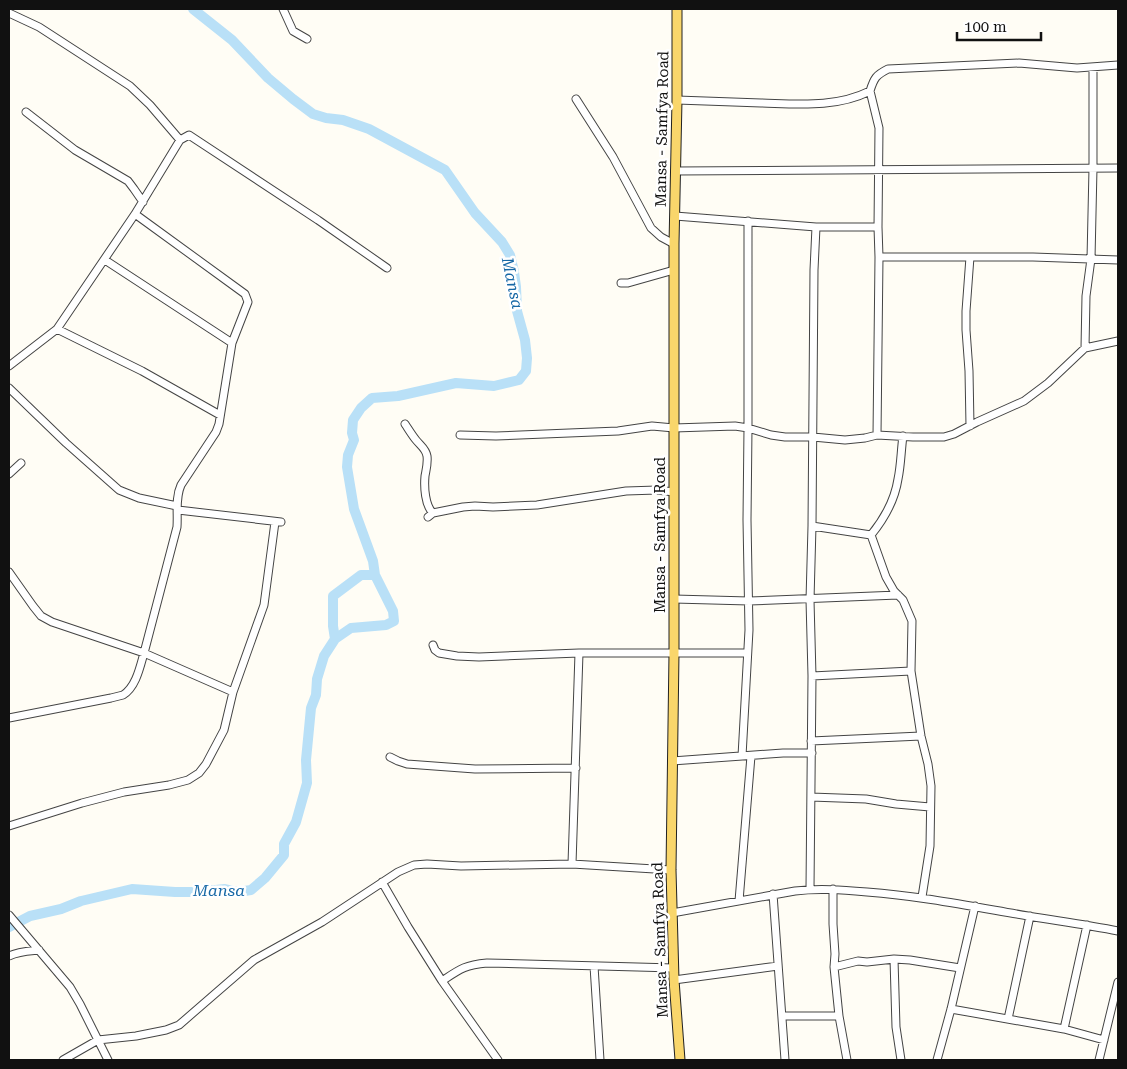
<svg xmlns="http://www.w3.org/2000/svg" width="1127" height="1069" viewBox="0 0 1127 1069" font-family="'Roboto Serif',serif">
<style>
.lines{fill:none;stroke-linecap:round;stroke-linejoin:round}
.river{stroke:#b9e0f7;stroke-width:10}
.minor-casing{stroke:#444;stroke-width:9}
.major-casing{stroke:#222;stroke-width:11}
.minor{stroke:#fff;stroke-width:7}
.major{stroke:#f9d66b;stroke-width:9}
.labels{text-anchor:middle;stroke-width:5;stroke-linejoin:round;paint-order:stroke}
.street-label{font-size:15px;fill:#111;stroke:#fff}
.water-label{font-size:16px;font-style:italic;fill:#1768a6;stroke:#fff}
</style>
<rect width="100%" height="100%" fill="#fffdf5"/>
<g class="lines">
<path class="river" d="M335,639l-2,-13v-30l28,-21h14
M9,927l21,-11 31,-7 20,-8 51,-12 43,3h22l28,-3 13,3 13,-2 14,-12 19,-23v-11l12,-22 11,-39 -1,-23 5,-52 5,-13 1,-16 7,-23 11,-17 16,-11 35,-3 8,-4 -1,-10 -18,-36 -2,-14 -19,-52 -7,-42 1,-12 6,-15 -2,-7 1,-13 8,-12 11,-10 26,-2 58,-13 38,3 25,-6 7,-9 1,-13 -2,-18 -8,-29 -1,-24 -2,-15 -4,-17 -8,-13 -27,-29 -30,-43 -76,-41 -26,-9 -17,-2 -13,-4 -20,-15 -25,-21 -36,-38 -39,-31"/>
<g class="minor-casing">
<path id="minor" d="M283,9l10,22 14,8
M9,13l30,14 91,59 20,19 30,35
M870,91c4,-13 6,-16 18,-22l131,-6 58,5 41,-3
M576,99l37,58 38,71 10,9 13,7
M677,100c28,1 56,2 84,3 37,1 75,5 109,-12l9,37 -1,99 1,30h154l85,3
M26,112l49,38 53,31 6,8 9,13
M675,171l443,-3
M675,216l141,11h62
M970,257l-4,54v19l3,41 1,55
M105,260l127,83
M621,283h7l46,-13
M57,329l85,42 78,44
M1085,348l1,-52 5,-37 2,-91v-101
M9,366l48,-37 78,-115 45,-74 9,-5 129,85 69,48
M9,388l57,55 53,47 20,8 38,8
M405,424c4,6 7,11 11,16 5,6 10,9 11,16 1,7 -1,14 -2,20 -1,11 0,30 8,37
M460,435l36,1 122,-5 34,-5 22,2 61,-2 13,2 23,7 14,2h28l32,3 20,-2 12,-3 36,2h31l10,-3 23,-12 47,-21 24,-18 37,-35 33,-7
M877,435l2,-178
M9,474l12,-11
M178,510l103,12
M428,517l5,-4 30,-6 12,-1 18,1 44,-2 89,-14 31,-1 17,2
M812,526l59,9
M871,535l15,42 8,14 9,9 9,21 -1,50 10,65 7,28 3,22 -1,60 -8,51
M871,535c13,-16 24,-36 27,-56 3,-14 3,-29 5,-43
M9,572l24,34 8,10 11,6 92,31 89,39
M674,599l75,2 149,-6
M433,645l2,5 4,3 18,3 22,1 100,-4h168
M812,676l99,-5
M9,718l102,-20c4,-1 8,-2 12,-3 13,-8 17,-28 21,-42l33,-126c1,-14 -2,-29 4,-42l35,-53 3,-8 13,-81 16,-41 -3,-8 -110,-80
M811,741l110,-5
M742,756l7,-126 -2,-110 1,-92v-207
M390,757l8,4 9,3 68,5 101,-1
M672,761l111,-8h29
M811,797l55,2 30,5 34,3
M9,826l73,-23 42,-11 45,-7 19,-5 11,-7 7,-9 18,-34 9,-38 31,-87 11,-83
M572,864l7,-211
M382,882l26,45 34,54 56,79
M810,889l2,-213 -2,-76 2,-74 2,-256 2,-43
M833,889v35l2,30 -1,13 5,49
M773,894l12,166
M739,901l12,-145
M672,913l123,-22c24,-3 48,-1 72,1 54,4 108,15 161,24 30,5 60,9 90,15
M9,915l61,72 10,17 28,56
M9,956c10,-5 19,-5 30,-6
M894,959l2,68 5,33
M594,966l6,94
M834,967l24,-6 9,1 27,-3 16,1 50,8
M674,980l104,-14
M442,981c18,-12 23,-16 45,-18l187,5
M951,1009l113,20 40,11
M782,1016h57l8,44
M1008,1019l22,-103
M1064,1029l23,-104
M63,1060l35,-20 38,-4 30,-6 13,-5 75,-65 68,-38 76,-50 16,-7 13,-1 34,2 111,-2 99,6
M937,1060l14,-51 24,-103
M1099,1060l19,-78"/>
</g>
<g class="major-casing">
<path id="major" d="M677,9v91l-3,144v409l-3,217 3,110 6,80"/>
</g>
<use href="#minor" class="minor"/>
<use href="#major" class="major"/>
</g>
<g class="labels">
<g class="street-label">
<text transform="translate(662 129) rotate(-89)" y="5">Mansa - Samfya Road</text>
<text transform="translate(660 535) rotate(-90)" y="5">Mansa - Samfya Road</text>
<text transform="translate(660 940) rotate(-92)" y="5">Mansa - Samfya Road</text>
</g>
<g class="water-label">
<text transform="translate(513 283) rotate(78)" y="6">Mansa</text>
<text x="219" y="896">Mansa</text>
</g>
</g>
<rect width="1127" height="1069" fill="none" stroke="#111111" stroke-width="20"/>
<path d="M957 32v8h84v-8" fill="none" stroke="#111111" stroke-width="2.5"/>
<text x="964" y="32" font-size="15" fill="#111111" stroke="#ffffff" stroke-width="4" paint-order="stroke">100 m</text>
</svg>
